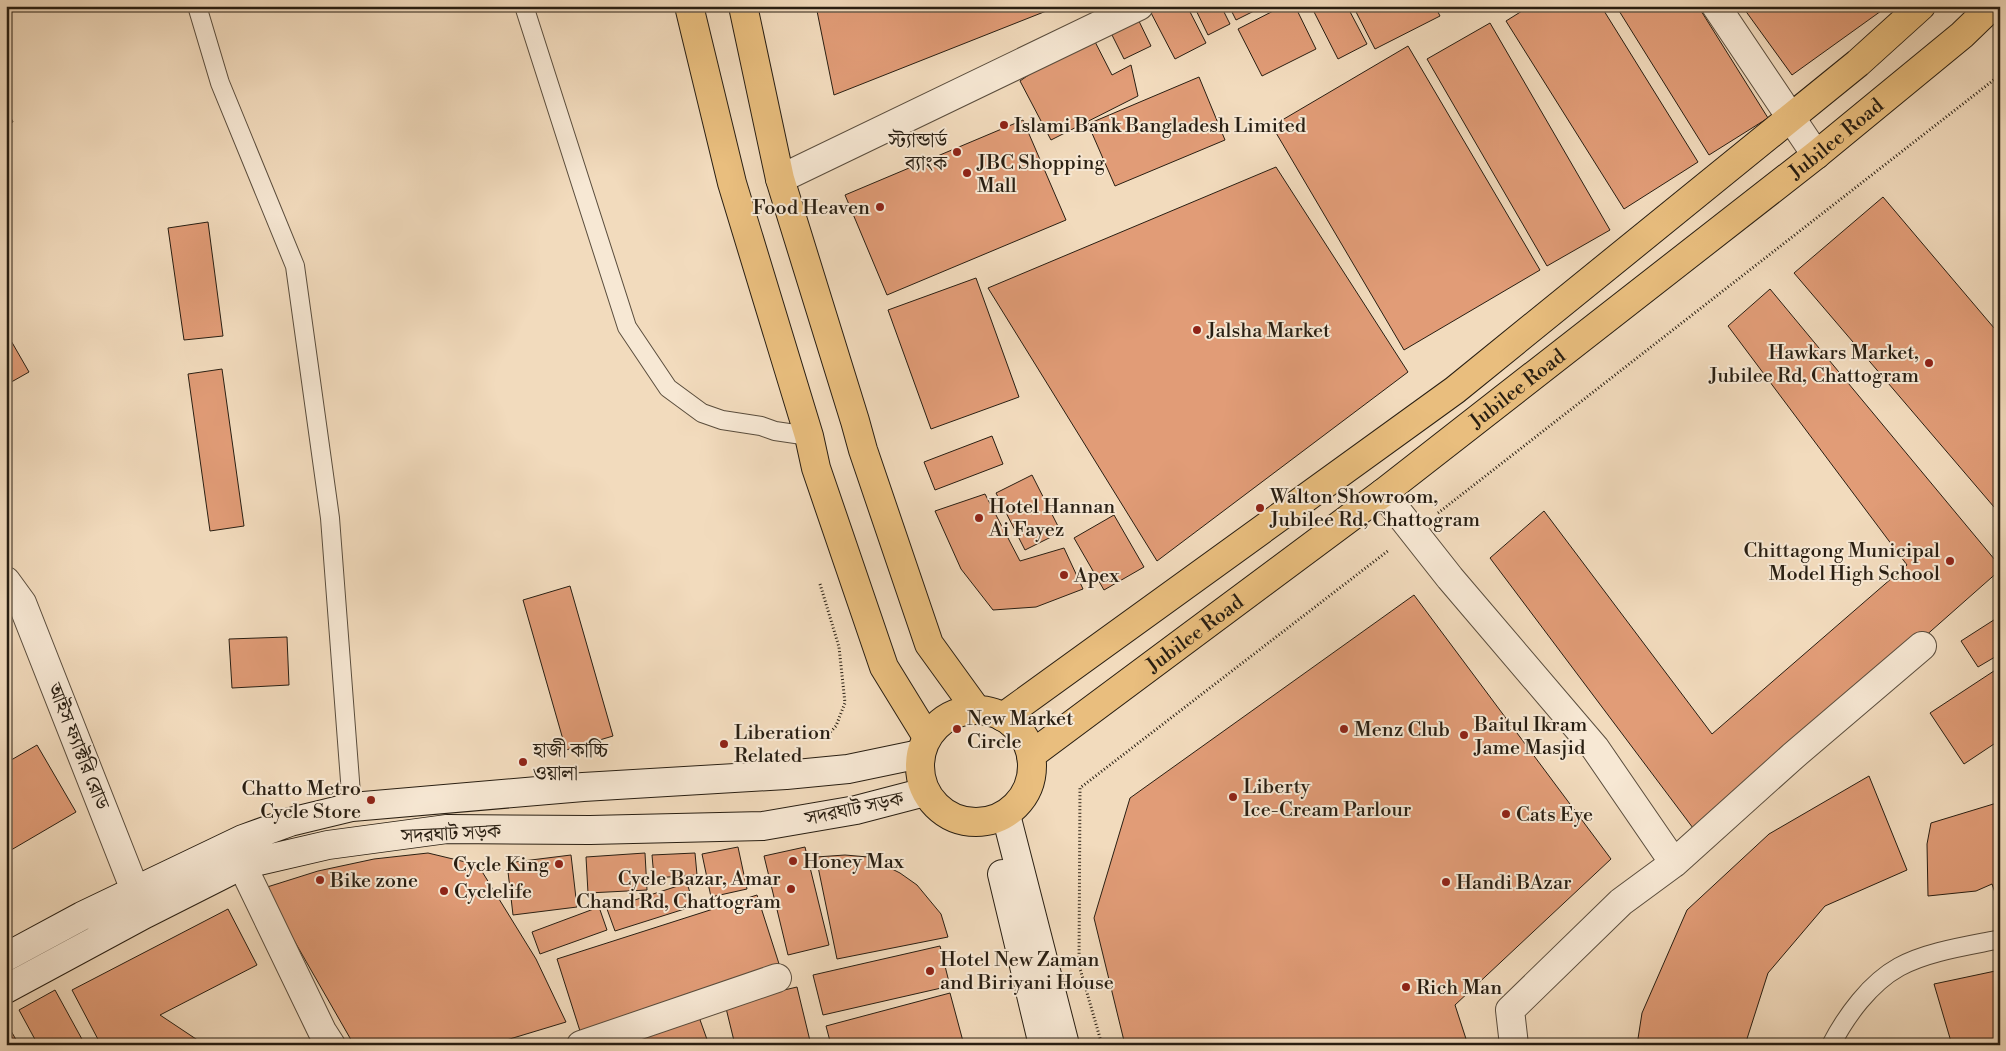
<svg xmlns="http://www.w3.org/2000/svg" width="2006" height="1051" viewBox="0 0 2006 1051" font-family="'Libre Bodoni','Noto Serif Bengali',serif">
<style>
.building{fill:#e19c77;stroke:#281e12}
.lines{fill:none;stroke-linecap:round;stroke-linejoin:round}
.service-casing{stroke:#5a4d3d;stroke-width:20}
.minor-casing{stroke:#5a4d3d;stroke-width:30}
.tertiary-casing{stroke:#5a4d3d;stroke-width:30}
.secondary-casing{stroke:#281e12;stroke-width:30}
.primary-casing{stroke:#281e12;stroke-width:30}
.path{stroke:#281e12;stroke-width:3;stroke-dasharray:1 2.5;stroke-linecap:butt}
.service{stroke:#f7e8d4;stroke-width:18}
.minor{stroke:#f7e8d4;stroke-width:28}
.tertiary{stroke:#f7e8d4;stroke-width:28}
.secondary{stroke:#f7e8d4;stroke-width:28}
.primary{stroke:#e9be7e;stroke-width:28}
.poi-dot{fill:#8f2418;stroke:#f7e8d4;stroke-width:2}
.labels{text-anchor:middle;stroke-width:4;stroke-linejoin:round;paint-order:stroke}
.poi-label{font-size:20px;fill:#281e12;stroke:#f7e8d4;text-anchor:start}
.street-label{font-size:20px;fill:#281e12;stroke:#f7e8d4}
</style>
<rect width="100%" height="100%" fill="#f2dbbd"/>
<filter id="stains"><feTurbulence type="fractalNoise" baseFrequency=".004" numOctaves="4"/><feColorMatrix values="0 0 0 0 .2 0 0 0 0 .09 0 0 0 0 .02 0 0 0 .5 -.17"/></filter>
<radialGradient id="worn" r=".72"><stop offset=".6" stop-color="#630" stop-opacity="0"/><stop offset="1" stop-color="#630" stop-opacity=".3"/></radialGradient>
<path class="building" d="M816,6h243l-225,89z
M1155,6h32l19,37 -31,16 -26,-50z
M1194,6h27l9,18 -22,11z
M1229,6h28l1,3 -22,11z
M1283,6h12l21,43 -54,27 -24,-47z
M1311,6h36l20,38 -29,15z
M1353,6h82l5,10 -65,33z
M1530,6h71l97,156 -74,47 -118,-188z
M1616,6h82l70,112 -59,37z
M1742,6h146l-96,69z
M1136,15l15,31 -27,13 -15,-30z
M1490,23l120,207 -63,36 -120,-207z
M1090,32l22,43 19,-10 7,31 -87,44 -31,-59z
M1408,46l132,224 -136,80 -132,-224z
M1199,77l26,63 -110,46 -27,-62z
M6,108l7,14 -7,3z
M1023,120l43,100 -179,75 -42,-100z
M1276,167l132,205 -251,189 -169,-273z
M1883,197l117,138v179l-206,-241z
M208,222l15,114 -39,4 -16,-112z
M976,278l43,119 -88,32 -43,-119z
M1770,289l230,277v4l-301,266 -209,-278 54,-47 168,223 195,-169 -179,-239z
M6,332l23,40 -23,13z
M222,369l22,157 -34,5 -22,-157z
M992,436l11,28 -68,26 -11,-28z
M1032,475l29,57 -36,18 -29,-57z
M985,494l35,67 44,-13 19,41 -47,18 -43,3 -32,-41 -26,-58z
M1114,515l30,52 -40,23 -30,-52z
M570,586l43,150 -47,14 -43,-150z
M1414,595l197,264 -156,146 13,40h-343l-31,-127 36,-120z
M2000,616v38l-22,13 -17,-26z
M287,637l2,48 -57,3 -3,-49z
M2000,667v73l-36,24 -34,-51z
M37,745l39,67 -70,41v-90z
M1869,776l38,94 -82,36 -57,67 -23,72h-108l5,-32 45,-103 82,-76z
M2000,802v105l-8,-23 -16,7 -48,5 -1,-52 4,-21z
M738,847l9,42 -36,8 -9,-43z
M805,847l24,98 -41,10 -24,-99z
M428,853l50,12 58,94 30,63 -76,23h-136l-90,-157 54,-17 56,-12z
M645,853l2,37 -59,3 -2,-36z
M695,853l2,22 -43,3 -2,-23z
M571,855l6,52 -64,8 -6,-52z
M845,855l23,2 32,16 17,12 24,29 7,23 -111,22 -21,-102z
M687,883l7,23 -79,25 -8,-22z
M757,895l23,72 -200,64 -23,-72z
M599,907l8,23 -67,24 -8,-22z
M228,909l29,56 -97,50 45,30h-104l-29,-55z
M940,946l10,40 -127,29 -10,-40z
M2000,970v75h-48l-18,-61z
M797,987l14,58h-76l-10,-41z
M55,990l28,51 -8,4h-37l-19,-35z
M950,993l14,52h-133l-5,-19z
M699,1017l10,28h-90z
M6,1022l13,23h-13z"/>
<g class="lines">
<g class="service-casing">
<path id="service" d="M197,6l23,77 75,183 35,252 22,289
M524,6l103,321 41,61 34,25 20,7 39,6 14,5 34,5
M1831,1045c15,-29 39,-62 68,-78 27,-15 67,-21 97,-27"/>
</g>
<g class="minor-casing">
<path id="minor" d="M1716,6l100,149
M780,179l359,-173
M1383,493l67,85 145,170 79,115 -53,39 -111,108 4,35
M1674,863l119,-107 129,-110
M242,865l80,166 9,14
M581,1045l196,-67"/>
</g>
<g class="tertiary-casing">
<path id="tertiary" d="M6,581l16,22 122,310"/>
</g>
<g class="secondary-casing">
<path id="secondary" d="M1006,815l59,230
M1002,874l41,171
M6,957l76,-41 161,-77 47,-17 62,-15 231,-20 203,-12 62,-6 72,-15
M6,989l139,-75 97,-49 86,-20 119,-16 143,1 173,-4 93,-16 69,-18"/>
</g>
<g class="primary-casing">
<g id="primary">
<path d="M689,6l43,177 77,253 7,32 68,199 43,70"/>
<path d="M743,6l37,173 75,242 8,29 66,194 47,65"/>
<circle cx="976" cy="766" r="56"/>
<path d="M1003,717l452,-327 403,-327 63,-57"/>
<path id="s1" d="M1031,755l352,-262 433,-338 146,-120 30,-29"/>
</g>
</g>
<path class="path" d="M1438,513l562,-438
M820,584l19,63 6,56 -9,23 -12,13
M1102,1045l-23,-80 1,-177 309,-238"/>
<use href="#service" class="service"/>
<use href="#minor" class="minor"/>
<use href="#tertiary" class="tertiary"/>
<use href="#secondary" class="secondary"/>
<use href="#primary" class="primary"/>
</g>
<g class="poi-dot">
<circle cx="1004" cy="125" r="5"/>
<circle cx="957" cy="152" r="5"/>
<circle cx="967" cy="173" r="5"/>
<circle cx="880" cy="207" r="5"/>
<circle cx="1197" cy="330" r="5"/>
<circle cx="1929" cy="363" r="5"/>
<circle cx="1260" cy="508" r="5"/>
<circle cx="979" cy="518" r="5"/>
<circle cx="1950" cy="561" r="5"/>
<circle cx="1064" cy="575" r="5"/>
<circle cx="957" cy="729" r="5"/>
<circle cx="1344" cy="729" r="5"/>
<circle cx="1464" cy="735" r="5"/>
<circle cx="724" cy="744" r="5"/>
<circle cx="523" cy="762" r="5"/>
<circle cx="1233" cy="797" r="5"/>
<circle cx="371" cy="800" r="5"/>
<circle cx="1506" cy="814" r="5"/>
<circle cx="793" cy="861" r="5"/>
<circle cx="559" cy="864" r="5"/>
<circle cx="320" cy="880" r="5"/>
<circle cx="1446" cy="882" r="5"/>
<circle cx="791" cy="889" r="5"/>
<circle cx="444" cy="891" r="5"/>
<circle cx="930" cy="971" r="5"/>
<circle cx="1406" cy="987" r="5"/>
</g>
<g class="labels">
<g class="poi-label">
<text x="1014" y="132">Islami Bank Bangladesh Limited</text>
<text x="947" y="147" text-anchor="end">স্ট্যান্ডার্ড<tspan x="947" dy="23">ব্যাংক</tspan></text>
<text x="977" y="169">JBC Shopping<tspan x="977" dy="23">Mall</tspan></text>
<text x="870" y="214" text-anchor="end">Food Heaven</text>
<text x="1207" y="337">Jalsha Market</text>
<text x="1919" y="359" text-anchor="end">Hawkars Market,<tspan x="1919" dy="23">Jubilee Rd, Chattogram</tspan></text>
<text x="1270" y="503">Walton Showroom,<tspan x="1270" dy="23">Jubilee Rd, Chattogram</tspan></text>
<text x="989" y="513">Hotel Hannan<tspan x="989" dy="23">Ai Fayez</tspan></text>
<text x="1940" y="557" text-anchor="end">Chittagong Municipal<tspan x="1940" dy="23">Model High School</tspan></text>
<text x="1074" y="582">Apex</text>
<text x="967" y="725">New Market<tspan x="967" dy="23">Circle</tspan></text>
<text x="1474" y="731">Baitul Ikram<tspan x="1474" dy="23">Jame Masjid</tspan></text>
<text x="1354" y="736">Menz Club</text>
<text x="734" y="739">Liberation<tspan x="734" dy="23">Related</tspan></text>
<text x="533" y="757">হাজী কাচ্চি<tspan x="533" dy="23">ওয়ালা</tspan></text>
<text x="1243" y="793">Liberty<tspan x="1243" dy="23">Ice-Cream Parlour</tspan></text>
<text x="361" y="795" text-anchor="end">Chatto Metro<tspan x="361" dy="23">Cycle Store</tspan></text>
<text x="1516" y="821">Cats Eye</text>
<text x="803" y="868">Honey Max</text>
<text x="549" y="871" text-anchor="end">Cycle King</text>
<text x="781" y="885" text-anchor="end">Cycle Bazar, Amar<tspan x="781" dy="23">Chand Rd, Chattogram</tspan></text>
<text x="330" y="887">Bike zone</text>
<text x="1456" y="889">Handi BAzar</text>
<text x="454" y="898">Cyclelife</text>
<text x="940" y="966">Hotel New Zaman<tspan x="940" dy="23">and Biriyani House</tspan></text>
<text x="1416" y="994">Rich Man</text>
</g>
<g class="street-label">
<text dy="7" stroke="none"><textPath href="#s1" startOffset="1014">Jubilee Road</textPath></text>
<text dy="7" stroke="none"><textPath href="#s1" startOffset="609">Jubilee Road</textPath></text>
<text dy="7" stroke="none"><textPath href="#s1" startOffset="204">Jubilee Road</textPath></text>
<text transform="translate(79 746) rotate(68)" y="7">আইস ফ্যাক্টরি রোড</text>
<text transform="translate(854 808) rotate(-12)" y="7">সদরঘাট সড়ক</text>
<text transform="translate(451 833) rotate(-3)" y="7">সদরঘাট সড়ক</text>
</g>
</g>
<rect width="2006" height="1051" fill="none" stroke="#f2dbbd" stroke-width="25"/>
<rect x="8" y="8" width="1991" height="1036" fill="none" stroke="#281e12" stroke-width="2.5"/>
<rect x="12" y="12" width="1981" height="1026" fill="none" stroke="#281e12"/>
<rect width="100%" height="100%" filter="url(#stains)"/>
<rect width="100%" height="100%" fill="url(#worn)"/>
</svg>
